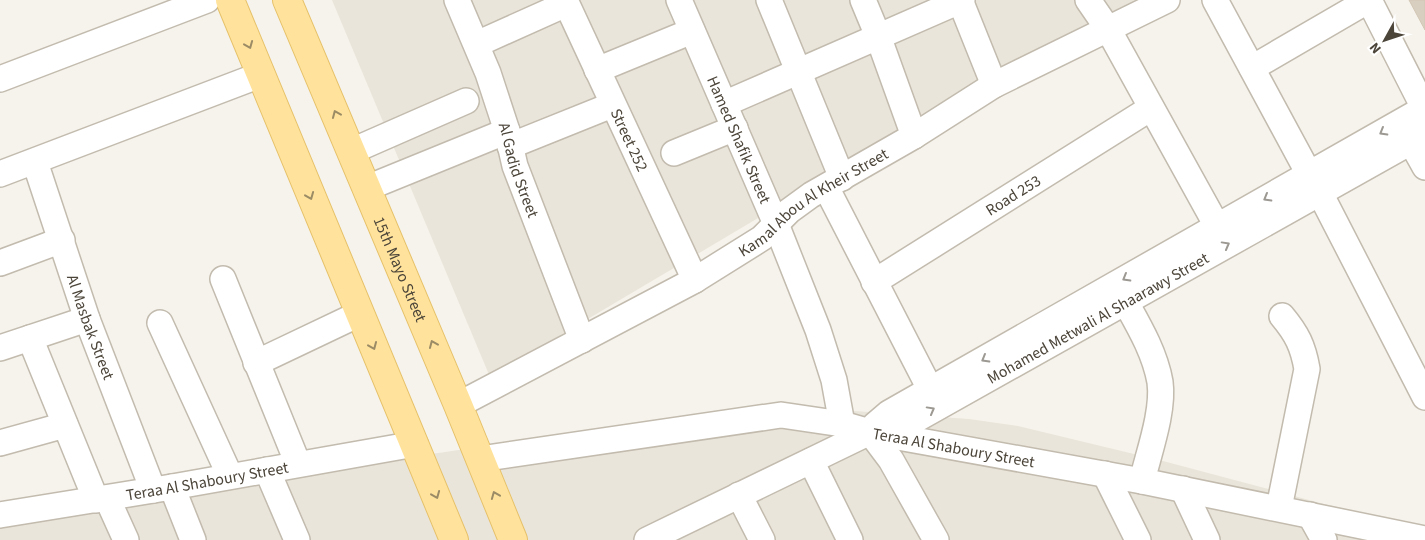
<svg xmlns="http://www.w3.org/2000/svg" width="1425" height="540" viewBox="0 0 1425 540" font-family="'Source Sans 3',sans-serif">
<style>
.residential{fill:#eae5da}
.building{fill:#d8cfc1;stroke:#d3c7b4}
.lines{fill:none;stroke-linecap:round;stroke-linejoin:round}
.minor-casing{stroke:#c2bbae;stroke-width:28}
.major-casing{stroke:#e6c16a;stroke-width:30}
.minor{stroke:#fff;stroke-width:25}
.major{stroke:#ffe39c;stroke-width:28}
.oneway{stroke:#9c8c66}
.oneway2{stroke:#9c9892}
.labels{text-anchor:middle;stroke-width:4;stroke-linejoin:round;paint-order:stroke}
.street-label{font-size:16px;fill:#4b4439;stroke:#fff}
</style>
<rect width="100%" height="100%" fill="#f6f3ec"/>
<path class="residential" d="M332,0h807l-72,35 -577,342z
M812,408l157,11 49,7 145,35 161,43 101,23v13h-1425v-18l254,-42 232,-34z"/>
<path class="building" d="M1409,0h16v30z"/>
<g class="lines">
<g class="minor-casing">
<g id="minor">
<path id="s1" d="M457,0l31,73 19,58 8,35 67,174"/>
<path id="s2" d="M565,0l130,280"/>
<path id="s3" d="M679,0l97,224 42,106 16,50 8,44"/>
<path d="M769,0l73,178"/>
<path d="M863,0l15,36 36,100"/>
<path d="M960,0l34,85"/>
<path d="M1088,0l20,29 109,197"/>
<path d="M1215,0l94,174"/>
<path d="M477,44l89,-40"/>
<path d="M1252,68l117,-68 55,108"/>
<path d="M597,70l95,-39"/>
<path d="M0,79l207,-79"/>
<path d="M724,104l238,-104"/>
<path d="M1411,142l14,25"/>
<path d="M510,146l102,-41"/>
<path d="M352,151l114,-50"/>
<path d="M674,153l61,-25"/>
<path id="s4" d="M35,162l52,157 66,171"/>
<path d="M0,174l260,-99"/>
<path d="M826,187l104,202"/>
<path d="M367,188l140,-57"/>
<path d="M1320,193l105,204"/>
<path d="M0,263l62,-23"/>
<path d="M223,279l75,185"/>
<path id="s5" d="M874,282l277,-174"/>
<path d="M1125,301c14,25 30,52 35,81 4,29 -11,70 -18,99"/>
<path d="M160,323l70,153"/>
<path d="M30,338l66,162"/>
<path d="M0,348l87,-29"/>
<path d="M256,363l103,-49"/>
<path id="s6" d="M458,405l237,-125 67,-42 27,-27 22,-16 103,-59 80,-51 173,-85"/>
<path d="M870,432l5,-7 14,-12 536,-305"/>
<path d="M870,432l21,28 45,80"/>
<path d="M0,443l65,-18"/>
<path id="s7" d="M480,459l301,-44 61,9 28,8 272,49 283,58"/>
<path d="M811,461l39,79"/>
<path d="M267,470l30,70"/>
<path d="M1105,474l33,66"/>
<path d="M172,487l21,53"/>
<path d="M1183,489l24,51"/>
<path d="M739,495l23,45"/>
<path d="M107,498l19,42"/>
<path d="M1279,508l28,-139c-4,-23 -10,-35 -25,-53"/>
<path id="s8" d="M0,515l172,-28 243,-43"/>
<path d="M1310,515l14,25"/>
<path id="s9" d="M647,540l223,-108c16,-1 30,-5 45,-12l510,-286"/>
</g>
</g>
<g class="major-casing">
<g id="major">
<path d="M230,0l224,540"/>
<path id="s10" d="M287,0l171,405 55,135"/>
</g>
</g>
<use href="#minor" class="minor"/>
<use href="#major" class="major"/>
</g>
<defs><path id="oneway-chevron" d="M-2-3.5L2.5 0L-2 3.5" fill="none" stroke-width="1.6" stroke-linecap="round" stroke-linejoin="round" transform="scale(1.25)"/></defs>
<g class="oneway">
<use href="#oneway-chevron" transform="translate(249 45) rotate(68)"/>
<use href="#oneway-chevron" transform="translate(336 114) rotate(-113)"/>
<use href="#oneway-chevron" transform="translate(310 196) rotate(68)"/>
<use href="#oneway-chevron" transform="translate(433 344) rotate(-113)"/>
<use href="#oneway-chevron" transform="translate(373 346) rotate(67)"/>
<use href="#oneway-chevron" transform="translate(436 495) rotate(68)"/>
<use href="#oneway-chevron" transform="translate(495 495) rotate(-112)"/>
</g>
<g class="oneway2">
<use href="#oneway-chevron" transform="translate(1383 132) rotate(150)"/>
<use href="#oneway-chevron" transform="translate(1267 198) rotate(150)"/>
<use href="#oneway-chevron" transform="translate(1226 245) rotate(-29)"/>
<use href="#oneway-chevron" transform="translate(1126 278) rotate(150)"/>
<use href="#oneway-chevron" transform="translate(985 359) rotate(150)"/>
<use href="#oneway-chevron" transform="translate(931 410) rotate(-29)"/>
</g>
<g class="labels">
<g class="street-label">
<text dy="6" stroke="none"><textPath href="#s2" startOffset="154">Street 252</textPath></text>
<text dy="6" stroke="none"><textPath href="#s3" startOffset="152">Hamed Shafik Street</textPath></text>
<text dy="6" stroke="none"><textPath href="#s1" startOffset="181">Al Gadid Street</textPath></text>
<text dy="6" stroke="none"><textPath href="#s5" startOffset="164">Road 253</textPath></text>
<text dy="6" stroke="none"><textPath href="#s6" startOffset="410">Kamal Abou Al Kheir Street</textPath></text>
<text dy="6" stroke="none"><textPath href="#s10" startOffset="292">15th Mayo Street</textPath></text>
<text dy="6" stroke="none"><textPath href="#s9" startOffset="504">Mohamed Metwali Al Shaarawy Street</textPath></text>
<text dy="6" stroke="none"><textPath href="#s4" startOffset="174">Al Masbak Street</textPath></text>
<text dy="6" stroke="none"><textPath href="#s7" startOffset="480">Teraa Al Shaboury Street</textPath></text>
<text dy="6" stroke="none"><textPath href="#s8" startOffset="210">Teraa Al Shaboury Street</textPath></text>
</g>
</g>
<g transform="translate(1385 40) rotate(230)" stroke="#ffffff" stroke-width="4" paint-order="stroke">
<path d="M0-4L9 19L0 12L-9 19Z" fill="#4b4439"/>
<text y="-8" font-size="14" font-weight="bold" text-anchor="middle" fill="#4b4439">N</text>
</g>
</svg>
